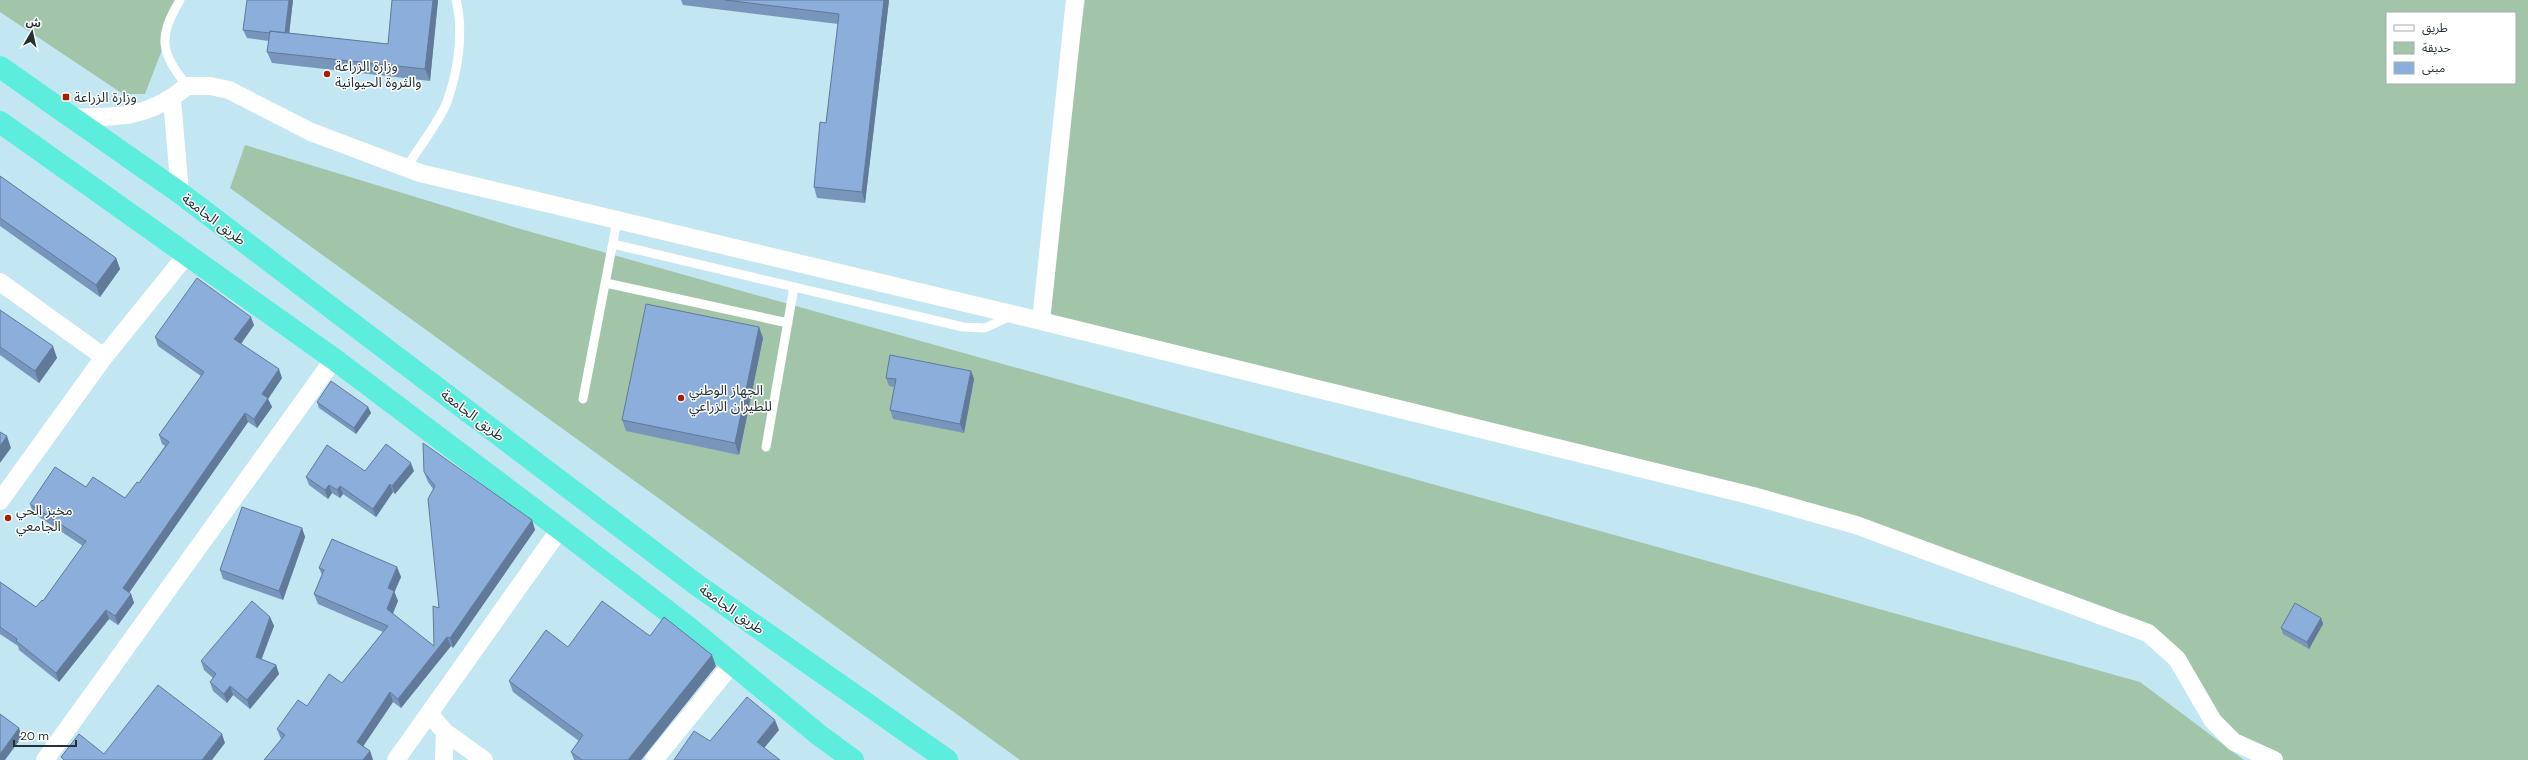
<svg xmlns="http://www.w3.org/2000/svg" width="2528" height="760" viewBox="0 0 2528 760" font-family="'DM Sans','Noto Sans Arabic',sans-serif">
<style>
.green{fill:#a2c5a9;fill-rule:evenodd}
.lines{fill:none;stroke-linecap:round;stroke-linejoin:round}
.lane{stroke:#fff;stroke-width:9}
.street{stroke:#fff;stroke-width:18}
.highway{stroke:#5ceddd;stroke-width:22}
.wall{fill:#7896bb}
.shaded-wall{fill:#617a99}
.building{fill:#8baeda;stroke:#617a99}
.poi-dot{fill:#ab1c03;stroke:#fff;stroke-width:1.5}
.labels{text-anchor:middle;stroke-width:3;stroke-linejoin:round;paint-order:stroke}
.poi-label{font-size:14px;fill:#243236;stroke:#fff;text-anchor:start}
.street-label{font-size:14px;fill:#243236;stroke:#fff}
</style>
<rect width="100%" height="100%" fill="#c2e6f2"/>
<path class="green" d="M0,0h181l-36,94h-22l-123,-82z
M1085,0h1443v760h-254l-40,-18 -86,-109 -292,-108 -815,-204zM2387,13h128v70h-128z
M245,145l279,85 1616,452 104,78h-1224l-790,-572z"/>
<g class="lines">
<path class="lane" d="M180,0c-23,39 -19,52 7,86
M406,168c12,-19 33,-46 41,-66 11,-31 17,-70 9,-102
M613,244l350,83 22,1 26,-12
M606,283l182,40
M583,399l34,-178
M766,447l28,-160"/>
<path class="street" d="M172,99l8,94
M74,117c45,1 77,0 113,-31h23l19,4 82,42 109,41 621,148 712,175 103,29 292,108 29,26 36,62 21,21 40,18
M0,282l104,75
M1041,321l34,-321
M0,501l104,-144 84,-104
M430,715l15,17 39,28
M45,760l289,-401
M396,760l164,-231
M444,760l1,-28
M654,760l78,-96"/>
<path class="highway" d="M0,67l180,126 517,392 250,175
M0,122l334,237 226,170 128,98 131,108 34,25"/>
</g>
<path class="wall" d="M293,0l-4,33 99,11 4,-44h46l-8,81 -158,-18 -5,-11 2,-11 -22,-3 -4,-8z
M681,0h208l-24,203 -48,-5 -3,-11 12,-64 12,-99 -155,-19z
M0,176l116,82 4,11 -20,28 -100,-71z
M0,310l57,48 -18,25 -39,-28z
M254,325l-13,19 41,34 -14,21 4,8 -15,21 -9,-6 -119,171 2,1 3,9 -16,22 -9,-6 -50,63 -40,-32 -1,-4 -18,-12v-52l36,25 7,-6 40,-55 -50,-33 -3,-9 56,-17 39,11 14,-15 26,-37 -3,-2 -3,-9 42,-59 -43,-30 -3,-9z
M763,338l-24,117 -113,-24 -4,-11z
M971,371l3,8 -10,54 -71,-14 -3,-9 4,-23 -5,-1 -3,-8z
M317,402l51,5 3,6 -15,21 -37,-26z
M365,471h49l-19,23 -2,-2 -17,25 -33,-23 -3,4 -8,-5 -4,6 -19,-14 -3,-8z
M424,472l108,48 3,10 -82,118 -2,-2 -50,62 -8,-6 -30,44 7,5 3,9h-109l17,-21 -4,-10 30,-23 35,-23 41,-51 -65,-28 -4,-10 8,-19 -3,-7 78,-1 4,10 -7,14 4,10 -5,13 41,32 5,-38 -6,-119 -5,-7z
M302,528l3,9 -22,63 -60,-21 -3,-9z
M270,617l4,9 -13,34 15,5 3,9 -29,35 -17,-14 -6,8 -14,-12 -3,-9 3,-4 -9,-8 -3,-9z
M2321,618l2,6 -14,25 -26,-15 -2,-6z
M650,636l66,30 -75,94h-67l-3,-8 8,-11 -66,-49 -4,-11 59,-34z"/>
<path class="shaded-wall" d="M289,0h4l-5,44 -3,-9z
M433,0h5l-8,81 -5,-12z
M884,0h5l-24,203 -3,-11z
M116,258l4,11 -20,28 -4,-12z
M251,317l3,8 -16,23 -4,-9z
M759,327l4,11 -24,117 -4,-12z
M53,346l4,12 -18,25 -4,-12z
M279,369l3,9 -14,21 4,8 -15,21 -3,-9 8,-25z
M971,371l3,8 -10,54 -4,-9z
M368,407l3,6 -15,21 -2,-6z
M245,413l3,9 -122,175 -3,-9z
M7,436l4,12 -11,15v-17z
M411,463l3,8 -19,23 -3,-8z
M390,484l3,8 -17,25 -3,-8z
M329,485l3,8 -4,6 -3,-9z
M340,486l3,8 -3,4 -3,-8z
M532,520l3,10 -82,118 -3,-10z
M302,528l3,9 -22,63 -4,-9z
M397,567l4,10 -9,21 -4,-10z
M394,591l4,10 -8,18 -3,-10z
M131,594l3,9 -16,22 -3,-9z
M106,610l3,9 -50,63 -3,-9z
M270,617l4,9 -15,40 -3,-9z
M2321,618l2,6 -14,25 -2,-7z
M447,637l4,9 -50,62 -3,-9z
M712,655l4,11 -75,94h-13z
M276,665l3,9 -29,35 -3,-9z
M230,686l3,9 -6,8 -3,-9z
M390,692l3,10 -33,49 -3,-9z
M775,720l4,10 -18,22 -4,-10z
M19,728l3,9 -17,23h-5v-6z
M222,734l3,9 -13,17h-10z
M370,751l3,9h-10z"/>
<path class="building" d="M247,0h42l-4,33 -15,-2v2l-27,-3z
M392,0h41l-8,69 -158,-17 3,-21 118,13z
M725,0h159l-22,192 -48,-5 6,-65 6,1 13,-109z
M0,176l116,82 -20,27 -96,-67z
M197,278l54,39 -17,22 45,30 -17,25 6,4 -14,21 -9,-6 -122,175 8,6 -16,22 -9,-6 -50,63 -40,-32 1,-2 -17,-12v-45l36,25 6,-7 1,1 43,-60 -56,-37 25,-37 31,20 7,-10 32,21 12,-16 2,1 30,-41 -10,-7 45,-63 -49,-35z
M646,304l113,23 -24,116 -113,-23z
M0,310l53,36 -18,25 -35,-24z
M890,355l81,16 -11,53 -70,-14 6,-31 -10,-1z
M331,381l37,26 -14,21 -37,-26z
M0,432l7,4 -7,10z
M423,443l109,77 -82,118 -3,-1 -49,62 -8,-7 -33,50 13,9 -7,9h-99l21,-25 -8,-6 21,-29 9,6 22,-32 13,9 46,-57 -74,-32 10,-24 -5,-2 13,-29 65,28 -9,21 6,3 -7,18 47,37 -1,-40 6,2 -11,-109 7,-13 -11,-14z
M386,444l25,19 -19,23 -2,-2 -17,25 -33,-23 -3,4 -8,-5 -4,5 -19,-13 21,-32 38,26z
M242,507l60,21 -23,63 -59,-21z
M252,601l18,16 -14,40 20,8 -29,35 -17,-14 -6,8 -14,-12 6,-8 -15,-13z
M602,601l48,35 14,-19 48,38 -84,105h-46l-11,-8 12,-17 -74,-54 37,-51 22,17z
M2295,603l26,15 -14,24 -26,-14z
M158,685l64,49 -20,26h-138l-3,-3 18,-23 25,20z
M747,697l28,23 -18,22 23,18h-106l20,-29 16,10z
M0,714l19,14 -19,26z"/>
<g class="poi-dot">
<circle cx="327" cy="74" r="4"/>
<rect x="62" y="93" width="8" height="8" rx="2"/>
<circle cx="681" cy="398" r="4"/>
<circle cx="8" cy="518" r="4"/>
</g>
<g class="labels">
<g class="poi-label">
<text x="335" y="71">وزارة الزراعة<tspan x="335" dy="16">والثروة الحيوانية</tspan></text>
<text x="74" y="102">وزارة الزراعة</text>
<text x="689" y="395">الجهاز الوطني<tspan x="689" dy="16">للطيران الزراعي</tspan></text>
<text x="16" y="515">مخبز الحي<tspan x="16" dy="16">الجامعي</tspan></text>
</g>
<g class="street-label">
<text transform="translate(214 219) rotate(37)" y="5">طريق الجامعة</text>
<text transform="translate(473 415) rotate(37)" y="5">طريق الجامعة</text>
<text transform="translate(732 609) rotate(35)" y="5">طريق الجامعة</text>
</g>
</g>
<rect x="2386" y="12" width="130" height="72" fill="#ffffff" stroke="#a7adaf"/>
<rect x="2394" y="25" width="20" height="6" fill="#ffffff" stroke="#a7adaf"/>
<text x="2422" y="32" font-size="12" fill="#243236">طريق</text>
<rect x="2394" y="42" width="20" height="12" fill="#a2c5a9" stroke="#a7adaf"/>
<text x="2422" y="52" font-size="12" fill="#243236">حديقة</text>
<rect x="2394" y="62" width="20" height="12" fill="#8baeda" stroke="#a7adaf"/>
<text x="2422" y="72" font-size="12" fill="#243236">مبنى</text>
<g transform="translate(32 32) rotate(9)" stroke="#ffffff" stroke-width="3" paint-order="stroke">
<path d="M0-3L7 15L0 10L-7 15Z" fill="#243236"/>
<text y="-6" font-size="11" font-weight="bold" text-anchor="middle" fill="#243236">ش</text>
</g>
<path d="M14 740v6h62v-6" fill="none" stroke="#243236" stroke-width="2"/>
<text x="20" y="740" font-size="12" fill="#243236" stroke="#ffffff" stroke-width="3" paint-order="stroke">20 m</text>
</svg>
